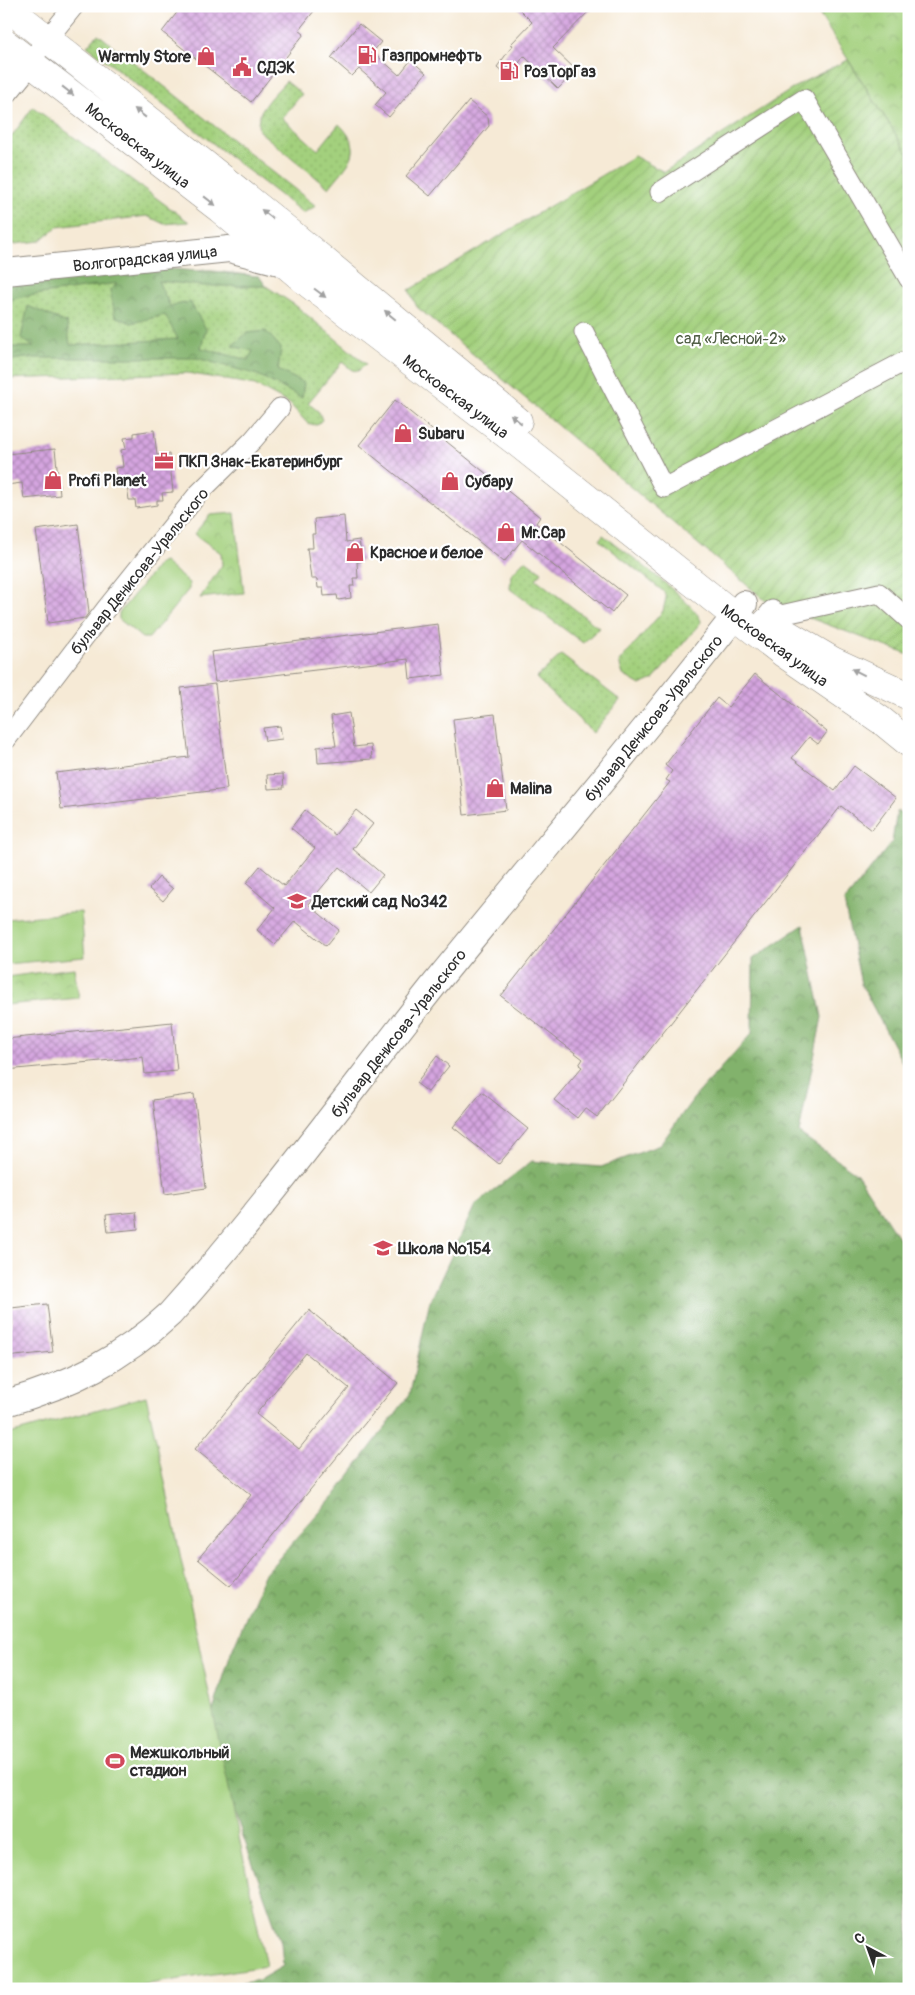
<svg xmlns="http://www.w3.org/2000/svg" width="915" height="1995" viewBox="0 0 915 1995" font-family="Pangolin,sans-serif">
<style>
.grass{fill:url(#grass-dots);stroke:#677e54}
.forest{fill:url(#forest-crowns);stroke:#566e4c}
.park{fill:url(#park-crowns);stroke:#677e54}
.garden{fill:url(#garden-furrows);stroke:#677e54}
.pitch{fill:#a3d07d;stroke:#677e54}
.building{fill:url(#building-cross-hatch);fill-rule:evenodd}
.lines{fill:none;stroke-linecap:round;stroke-linejoin:round}
.street-casing{stroke:#908a80;stroke-width:21}
.secondary-casing{stroke:#908a80;stroke-width:28}
.primary-casing{stroke:#908a80;stroke-width:29}
.street{stroke:#fff;stroke-width:19}
.secondary{stroke:#fff;stroke-width:26}
.primary{stroke:#fff;stroke-width:28}
.oneway{fill:#a0a0a0}
.labels{text-anchor:middle;stroke-width:4.5;stroke-linejoin:round;paint-order:stroke}
.poi-label{font-size:16px;font-weight:bold;fill:#2b2b2b;stroke:#fff;text-anchor:start}
.street-label{font-size:16px;fill:#2b2b2b;stroke:#fff}
.park-label{font-size:16px;fill:#4f5d44;stroke:#fff}
</style>
<defs>
<pattern id="grass-dots" width="8" height="8" patternUnits="userSpaceOnUse" patternTransform="scale(1.25)"><rect width="8" height="8" fill="#a3d07d"/><path d="M2 2h.1M6 6h.1" fill="none" stroke="#8cb36c" stroke-width="1.8" stroke-linecap="round"/></pattern>
<pattern id="forest-crowns" width="20" height="18" patternUnits="userSpaceOnUse" patternTransform="scale(1.25)"><rect width="20" height="18" fill="#82b26c"/><path d="M2 6a3 3 0 1 1 6 0M12 15a3 3 0 1 1 6 0" fill="none" stroke="#6b9159"/></pattern>
<pattern id="park-crowns" width="20" height="18" patternUnits="userSpaceOnUse" patternTransform="scale(1.25)"><rect width="20" height="18" fill="#a3d07d"/><path d="M2 6a3 3 0 1 1 6 0M12 15a3 3 0 1 1 6 0" fill="none" stroke="#8cb36c"/></pattern>
<pattern id="garden-furrows" width="10" height="10" patternUnits="userSpaceOnUse" patternTransform="scale(1.25)"><rect width="10" height="10" fill="#a3d07d"/><path d="M-1 1l2-2M0 10L10 0M9 11l2-2" fill="none" stroke="#8cb36c"/></pattern>
<pattern id="building-cross-hatch" width="8" height="8" patternUnits="userSpaceOnUse" patternTransform="scale(1.25)"><rect width="8" height="8" fill="#d5a5e0"/><path d="M0 0l8 8M0 8l8-8" fill="none" stroke="#ad87b6"/></pattern>
</defs>
<rect width="100%" height="100%" fill="#fff"/>
<filter id="ink" filterUnits="userSpaceOnUse"><feTurbulence type="fractalNoise" baseFrequency=".02" numOctaves="2"/><feDisplacementMap in="SourceGraphic" scale="10" xChannelSelector="R" yChannelSelector="G"/><feConvolveMatrix kernelMatrix="1 2 1 2 8 2 1 2 1" color-interpolation-filters="sRGB"/></filter>
<filter id="wash" filterUnits="userSpaceOnUse"><feTurbulence type="fractalNoise" baseFrequency=".0096" numOctaves="4" result="noise"/><feDisplacementMap in="SourceGraphic" scale="20" xChannelSelector="R" yChannelSelector="G"/><feGaussianBlur stdDeviation="1.12" result="paint"/><feColorMatrix in="noise" values="0 0 0 0 0 0 0 0 0 0 0 0 0 0 0 0 0 1.4 0 .05"/><feComposite in="paint" operator="in"/></filter>
<g filter="url(#wash)">
<rect width="100%" height="100%" fill="#f6ead6"/>
<path class="grass" d="M98,34l218,172 -13,7 -216,-167z
M286,81l16,13 -20,24 36,32 21,-26c28,28 9,39 -10,64l-70,-57c-5,-21 14,-35 27,-50z
M33,107l156,115 -25,2 -17,-8 -90,11 -17,14 -34,4v-101z
M205,270l44,5 46,30 71,59 -8,7 -6,-1 -10,-8 -34,41 11,9 3,8 -5,5 -9,-1 -18,-20 -35,-19 -68,-12 -181,6v-82l23,-8z
M603,535c16,12 98,72 98,87l-47,57 -14,6 -17,-10 -4,-13 44,-51 3,-13 -2,-6 -65,-52z
M525,560l17,12 -6,7 63,49 -16,15 -73,-54 1,-15z
M561,655l59,45 -27,33 -57,-55z"/>
<path class="forest" d="M133,266l126,10 7,10h-61l-47,-5 12,25 20,-4 16,27 -5,19 47,12 5,-9 -21,-5 15,-13 19,-2 15,17 -3,22 26,13 -2,15 -44,-23 -61,-17h-171l-20,3v-14h28l-13,-9 7,-32 39,17 3,22 108,-6 -13,-24 -34,8 -16,-7 -5,-26 7,-7 -96,14 -15,4v-16l61,-12z
M897,811l12,9v255l-48,-91 -17,-82 48,-60z
M803,925l19,92 -23,116 58,41 52,80v735h-697l47,-9 24,-14 -2,-24 -42,-117 -31,-98 23,-74 33,-78 71,-80 75,-101 19,-90 46,-99 57,-44 69,6 59,-22 33,-46 59,-66 1,-74z"/>
<path class="park" d="M814,6h95v149z
M235,513l9,80 -44,5 22,-33 -1,-12 -27,-19 16,-19z
M74,968l5,30 -73,7v-28z"/>
<path class="garden" d="M848,60l61,95v500l-142,-53 -350,-295 -8,-17 225,-134 30,16 139,-90z"/>
<path class="pitch" d="M164,562l25,21v6l-40,49h-7l-23,-19v-6l40,-49z
M81,912l4,45 -79,7v-45z
M146,1396l11,48 109,522 -150,23h-110v-554z"/>
<g id="blocks">
<path class="building" d="M182,6h136l-19,24 5,4 -53,68 -89,-70z
M516,6h78l-41,42 23,22 -18,19 -34,-33 -15,21 -12,-10 16,-22 -2,-1 21,-22z
M359,24l22,18 -8,10 26,23 12,-15 15,13 -37,44 -14,-12 11,-13 -27,-23 -7,7 -21,-18z
M469,101l19,16 1,9 -59,70 -24,-20z
M395,400l145,117 -4,6 90,72 -14,18 -90,-73 -18,22 -145,-117z
M154,430l3,25 12,-1 4,38 -11,1 1,7h-6v5l-21,3 -1,-8h-6l-2,-15 -10,1 -2,-18 8,-1 -2,-17 5,-1 -2,-11 10,-1v-4z
M55,449l5,46 -36,4 -2,-16 -16,2v-31z
M344,516l2,26 13,-2 3,21 -5,1 1,16h-5l1,8h-4l1,12 -13,2 -1,-5 -13,1 -1,-8h-5l-1,-9h-6l-4,-31h6l-1,-14h3l-1,-15z
M78,524l11,88 -4,6 -37,5 -12,-93z
M438,624l6,51 -34,4 -2,-20 -193,23 -4,-30z
M755,674l72,58 -9,12 -9,-7 -17,21 43,33 19,-25 42,32 -24,32 -31,-24 -244,311 -12,-9 -8,10 -23,-18 28,-33 -3,-2 4,-6 -82,-63 169,-214 -4,-2 6,-9 -7,-6 52,-67 11,9z
M215,684l12,105 -166,20 -5,-36 133,-16 -8,-69z
M349,713l5,34 17,-2 1,14 -54,4 -1,-16 19,-1 -5,-30z
M495,714l11,96 -42,5 -11,-96z
M280,726l2,13 -17,2 -2,-13z
M283,774l1,14 -16,1 -1,-14z
M305,810l30,25 21,-25 17,14 -20,25 30,26 -14,17 -30,-25 -31,37 31,26 -13,16 -31,-25 -20,24 -18,-15 18,-22 -29,-25 14,-17 24,20 31,-38 -24,-20z
M159,877l14,12 -10,12 -14,-12z
M172,1022l5,49 -32,3 -2,-17 -137,13v-31z
M437,1056l12,10 -21,26 -12,-9z
M482,1092l46,37 -29,35 -46,-37z
M194,1094l12,94 -41,6 -12,-94z
M136,1212l2,17 -30,3 -2,-17z
M47,1304l6,48 -47,5v-31l6,-1 -1,-17z
M309,1310l89,73 -167,203 -33,-27 53,-64 -56,-46zM306,1353l43,35 -50,61 -43,-35z"/>
</g>
</g>
<g filter="url(#ink)">
<use href="#blocks" fill-opacity="0" stroke="#908a80" stroke-width="1"/>
<g class="lines">
<g class="street-casing">
<path id="street" d="M29,62l45,-56
M660,192l144,-93 105,180
M584,332l80,156 245,-129
M764,620l8,-10 9,5 98,-22 30,27
M6,740l99,-130 93,-116 55,-54 27,-32"/>
</g>
<g class="secondary-casing">
<path id="secondary" d="M6,90l23,-28
M6,272l223,-23 54,14 5,-3
M6,1403c64,-18 116,-44 164,-89 94,-105 177,-219 264,-329 103,-127 210,-251 310,-381"/>
</g>
<g class="primary-casing">
<path id="primary" d="M6,6l270,215 242,200
M6,44l214,165 89,75 210,160 216,172 48,37 99,68 27,22
M767,622l66,39 76,35"/>
</g>
<use href="#street" class="street"/>
<use href="#secondary" class="secondary"/>
<use href="#primary" class="primary"/>
</g>
<defs><path id="oneway-solid" d="M-6-.8H1V-3.2L6.5 0L1 3.2V.8H-6Z" transform="scale(1.25)"/></defs>
<g class="oneway">
<use href="#oneway-solid" transform="translate(68 91) rotate(38)"/>
<use href="#oneway-solid" transform="translate(140 113) rotate(-142)"/>
<use href="#oneway-solid" transform="translate(210 201) rotate(38)"/>
<use href="#oneway-solid" transform="translate(267 214) rotate(-142)"/>
<use href="#oneway-solid" transform="translate(320 293) rotate(37)"/>
<use href="#oneway-solid" transform="translate(390 315) rotate(-140)"/>
<use href="#oneway-solid" transform="translate(516 419) rotate(-140)"/>
<use href="#oneway-solid" transform="translate(858 672) rotate(-154)"/>
</g>
</g>
<defs>
<g id="fuel-bare" transform="scale(1.5)"><path d="M-5.5-6h7V0h2V4h1.3V-2.5L3-4.5l.8-.8L6-3V5H2.5V1h-1V6h-7ZM-4.2-4.7v3.2H.2V-4.7Z" fill="#d1495b" stroke="#fff" stroke-width="2.5" paint-order="stroke"/></g>
<g id="shop-bare" transform="scale(1.5)"><path d="M-5-2.5h2.3a2.7 3.5 0 0 1 5.4 0H5L5.5 6h-11ZM-1.5-2.5h3a1.5 2.3 0 0 0-3 0Z" fill="#d1495b" stroke="#fff" stroke-width="2.5" paint-order="stroke"/></g>
<g id="civic-bare" transform="scale(1.5)"><path d="M-.6-6.5H3V-4.5H.6V-3L4-1V1h2V6H-6V1h2V-1L-.6-3ZM-1.2 2.5V6h2.4V2.5Z" fill="#d1495b" stroke="#fff" stroke-width="2.5" paint-order="stroke"/></g>
<g id="office-bare" transform="scale(1.5)"><path d="M-6-3h4V-5.5h4V-3h4V5H-6ZM-1-4.5V-3h2v-1.5ZM-6 0V1H6V0Z" fill="#d1495b" stroke="#fff" stroke-width="2.5" paint-order="stroke"/></g>
<g id="school-bare" transform="scale(1.5)"><path d="M0-5L7-2L0 1L-7-2ZM-4 1L0 2.5L4 1V4Q0 6-4 4Z" fill="#d1495b" stroke="#fff" stroke-width="2.5" paint-order="stroke"/></g>
<g id="stadium-bare" transform="scale(1.5)"><path d="M0-5a6.5 5 0 1 0 0 10a6.5 5 0 1 0 0-10ZM-3.5-1.8h7v3.6h-7Z" fill="#d1495b" stroke="#fff" stroke-width="2.5" paint-order="stroke"/></g>
</defs>
<g fill-rule="evenodd">
<use href="#fuel-bare" x="367" y="55"/>
<use href="#shop-bare" x="206" y="56"/>
<use href="#civic-bare" x="242" y="67"/>
<use href="#fuel-bare" x="509" y="71"/>
<use href="#shop-bare" x="403" y="433"/>
<use href="#office-bare" x="164" y="461"/>
<use href="#shop-bare" x="53" y="480"/>
<use href="#shop-bare" x="450" y="481"/>
<use href="#shop-bare" x="506" y="532"/>
<use href="#shop-bare" x="355" y="552"/>
<use href="#shop-bare" x="495" y="788"/>
<use href="#school-bare" x="297" y="901"/>
<use href="#school-bare" x="383" y="1248"/>
<use href="#stadium-bare" x="115" y="1761"/>
</g>
<g class="labels">
<g class="poi-label">
<text x="382" y="61">Газпромнефть</text>
<text x="191" y="62" text-anchor="end">Warmly Store</text>
<text x="257" y="73">СДЭК</text>
<text x="524" y="77">РозТорГаз</text>
<text x="418" y="439">Subaru</text>
<text x="179" y="467">ПКП Знак-Екатеринбург</text>
<text x="68" y="486">Profi Planet</text>
<text x="465" y="487">Субару</text>
<text x="521" y="538">Mr.Cap</text>
<text x="370" y="558">Красное и белое</text>
<text x="510" y="794">Malina</text>
<text x="312" y="907">Детский сад №342</text>
<text x="398" y="1254">Школа №154</text>
<text x="130" y="1758">Межшкольный<tspan x="130" dy="18">стадион</tspan></text>
</g>
<g class="street-label">
<text transform="translate(138 145) rotate(38)" y="6">Московская улица</text>
<text transform="translate(145 258) rotate(-6)" y="6">Волгоградская улица</text>
<text transform="translate(456 396) rotate(37)" y="6">Московская улица</text>
<text transform="translate(139 571) rotate(-51)" y="6">бульвар Денисова-Уральского</text>
<text transform="translate(775 645) rotate(36)" y="6">Московская улица</text>
<text transform="translate(653 718) rotate(-51)" y="6">бульвар Денисова-Уральского</text>
<text transform="translate(398 1033) rotate(-52)" y="6">бульвар Денисова-Уральского</text>
</g>
<g class="park-label">
<text x="731" y="344">сад «Лесной-2»</text>
</g>
</g>
<rect width="915" height="1995" fill="none" stroke="#fff" stroke-width="25"/>
<g transform="translate(868 1948) rotate(319)" stroke="#ffffff" stroke-width="4" paint-order="stroke">
<path d="M0-4L9 19L0 12L-9 19Z" fill="#2b2b2b"/>
<text y="-8" font-size="14" font-weight="bold" text-anchor="middle" fill="#2b2b2b">С</text>
</g>
</svg>
